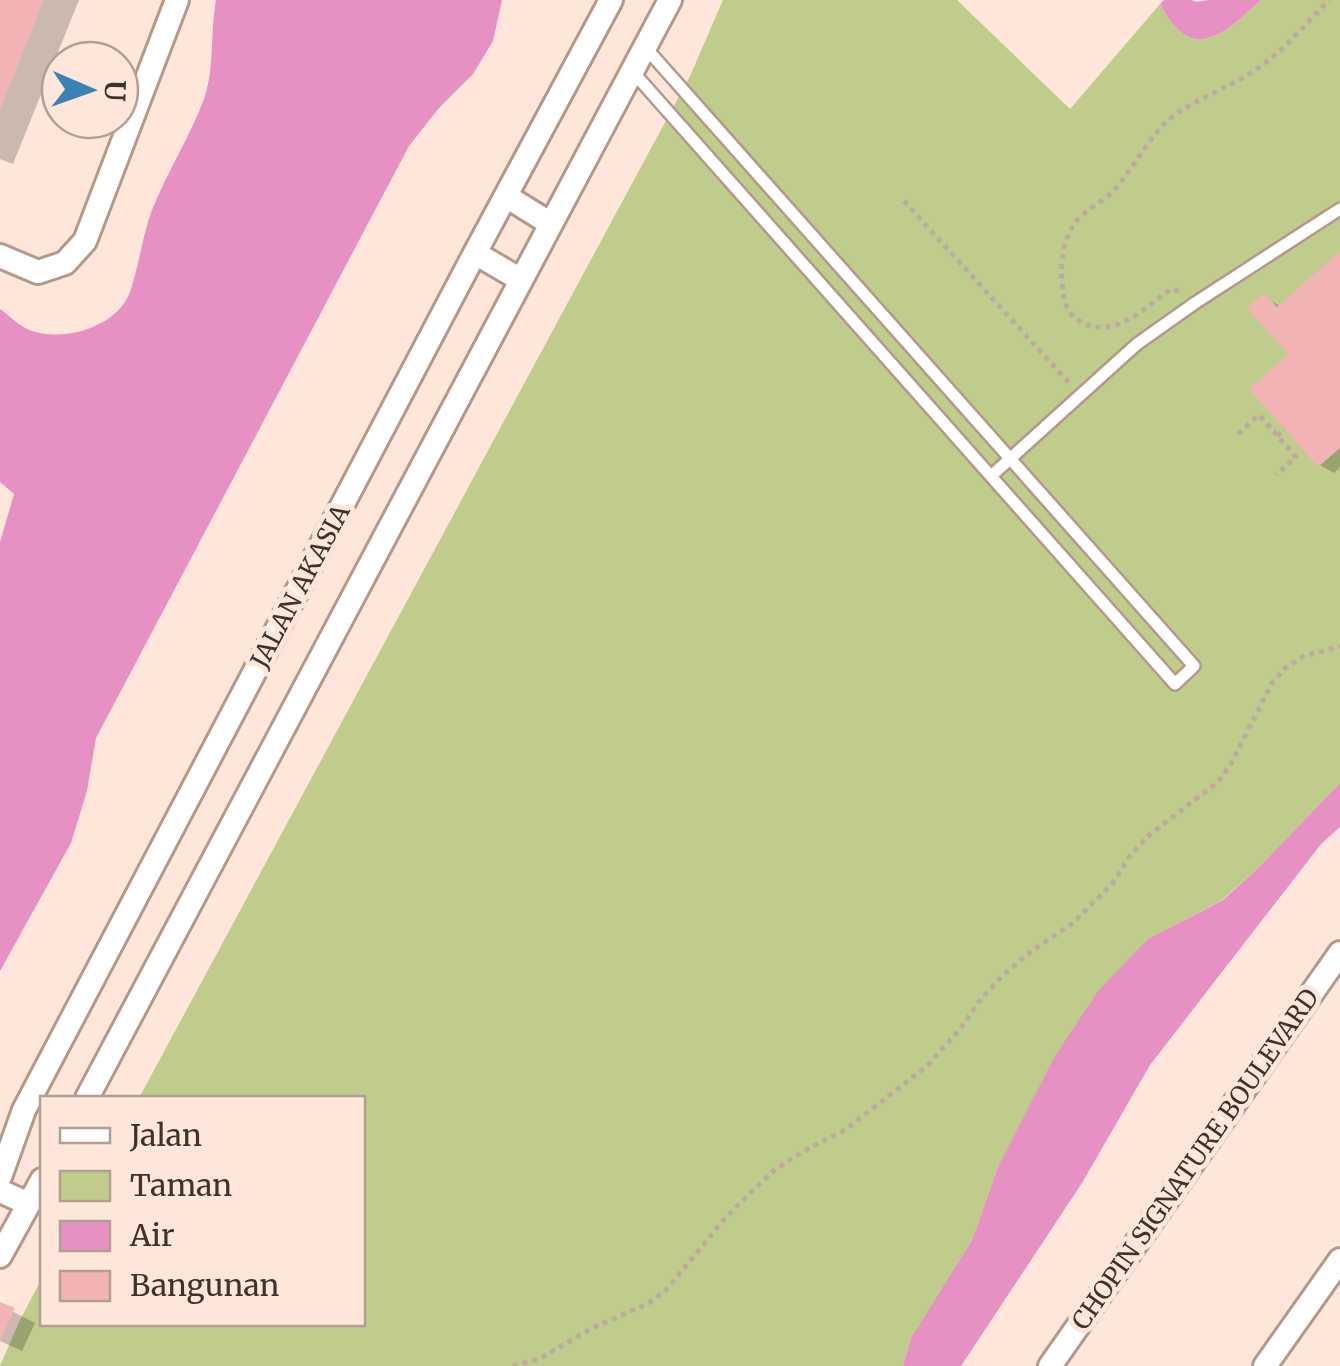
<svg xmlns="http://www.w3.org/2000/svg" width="1340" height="1366" viewBox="0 0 1340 1366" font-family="Merriweather,serif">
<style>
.green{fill:#bfcc8b}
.water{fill:#e690c4}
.shadow{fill:#0003}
.building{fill:#f2b3b5}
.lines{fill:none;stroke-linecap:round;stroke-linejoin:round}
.service-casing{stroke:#b49889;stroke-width:16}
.minor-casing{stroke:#b49889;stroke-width:28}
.path{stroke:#beaba0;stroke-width:5;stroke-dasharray:5 5;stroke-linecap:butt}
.service{stroke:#fff;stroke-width:11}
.minor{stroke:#fff;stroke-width:22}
.labels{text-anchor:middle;stroke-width:10;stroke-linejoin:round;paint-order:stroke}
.street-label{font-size:25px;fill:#3e322c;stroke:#fee7da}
</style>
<rect width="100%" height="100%" fill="#fee7da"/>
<path class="green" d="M723,0h234l113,109 90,-105c32,62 64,30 101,-4h79v783l-82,85 -36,32 -73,39 -151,228 -26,73 -59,97 -10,29h-903l20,-46 22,-42v46h320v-226h-223l551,-1022z"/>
<path class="water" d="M216,0h286l-9,41 -20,33 -34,34 -30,38 -313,592 -9,53 -16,52 -71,128v-429l14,-48 -14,-12v-173c10,7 20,18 32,22 33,11 85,-4 98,-39 9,-26 12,-55 22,-82 15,-38 38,-73 52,-111 11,-32 6,-66 12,-99z
M1164,0h27l5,2 12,-2h53c-37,34 -69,66 -101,4z
M1340,783v44l-19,17 -171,221 -68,118 -121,183h-58l9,-29 60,-97 26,-73 57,-111 43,-65 50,-52 75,-39 35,-32z"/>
<path class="shadow" d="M0,0h79l-66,164 -13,-5z
M1340,254v213l-6,6 -14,-8 -28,-111 -28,-58 17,11z
M0,1305l35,18 -13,28 -22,-10z"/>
<path class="building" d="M0,0h44l-44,110z
M1340,251v197l-22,19 -69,-78 39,-35 -41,-46 17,-15 13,14z
M0,1302l15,6 -15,34z"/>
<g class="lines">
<g class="service-casing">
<path id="service" d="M633,72l542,612 19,-18 -549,-619
M991,476l146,-132 58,-41 145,-94"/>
</g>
<g class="minor-casing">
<path id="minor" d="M506,196l45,28
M475,253l46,27
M0,256l38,16 27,-9 20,-22 92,-241
M87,1098l583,-1098
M0,1177l24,-67 451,-857 136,-253
M0,1191l29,13
M0,1256l42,-76
M1050,1366l290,-413
M1265,1366l75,-106"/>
</g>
<path class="path" d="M904,201l166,183
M1179,291l-8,-2c-19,13 -41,36 -65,38 -19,2 -37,-8 -41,-26 -6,-24 -5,-54 8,-75 10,-16 28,-22 40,-35 23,-24 36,-58 63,-77 26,-18 55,-27 81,-45 27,-19 49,-45 72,-69
M1238,434l21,-19 37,42 -20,18
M1277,436l8,-7
M513,1366l28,-8 49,-29 59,-26 17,-13 60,-73 47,-46 29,-19 43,-22 82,-64 33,-37 21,-30 21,-23 31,-26 40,-27 40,-40 16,-26 19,-21 70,-54 14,-20 40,-79 13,-15 19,-12 36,-10"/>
<use href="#service" class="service"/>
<use href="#minor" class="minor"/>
</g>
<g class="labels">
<g class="street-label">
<text transform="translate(300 586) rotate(-62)" y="9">JALAN AKASIA</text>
<text transform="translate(1195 1159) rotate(-55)" y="9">CHOPIN SIGNATURE BOULEVARD</text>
</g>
</g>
<rect x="40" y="1096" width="325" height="230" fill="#fee7da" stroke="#b19f94" stroke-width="2.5"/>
<rect x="60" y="1128" width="50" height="15" fill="#ffffff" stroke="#b19f94" stroke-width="2.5"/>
<text x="130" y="1146" font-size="30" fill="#3e322c">Jalan</text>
<rect x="60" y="1171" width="50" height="30" fill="#bfcc8b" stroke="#b19f94" stroke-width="2.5"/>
<text x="130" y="1196" font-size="30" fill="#3e322c">Taman</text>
<rect x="60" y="1221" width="50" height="30" fill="#e690c4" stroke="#b19f94" stroke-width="2.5"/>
<text x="130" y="1246" font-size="30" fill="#3e322c">Air</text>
<rect x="60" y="1271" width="50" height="30" fill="#f2b3b5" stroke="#b19f94" stroke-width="2.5"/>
<text x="130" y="1296" font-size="30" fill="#3e322c">Bangunan</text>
<g transform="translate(90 90) rotate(92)"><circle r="48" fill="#fee7da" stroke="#b19f94" stroke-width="2.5"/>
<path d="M0-8L18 38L0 25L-18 38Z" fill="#3982b6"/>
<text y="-15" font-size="28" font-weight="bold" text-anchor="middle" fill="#3e322c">U</text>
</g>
</svg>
